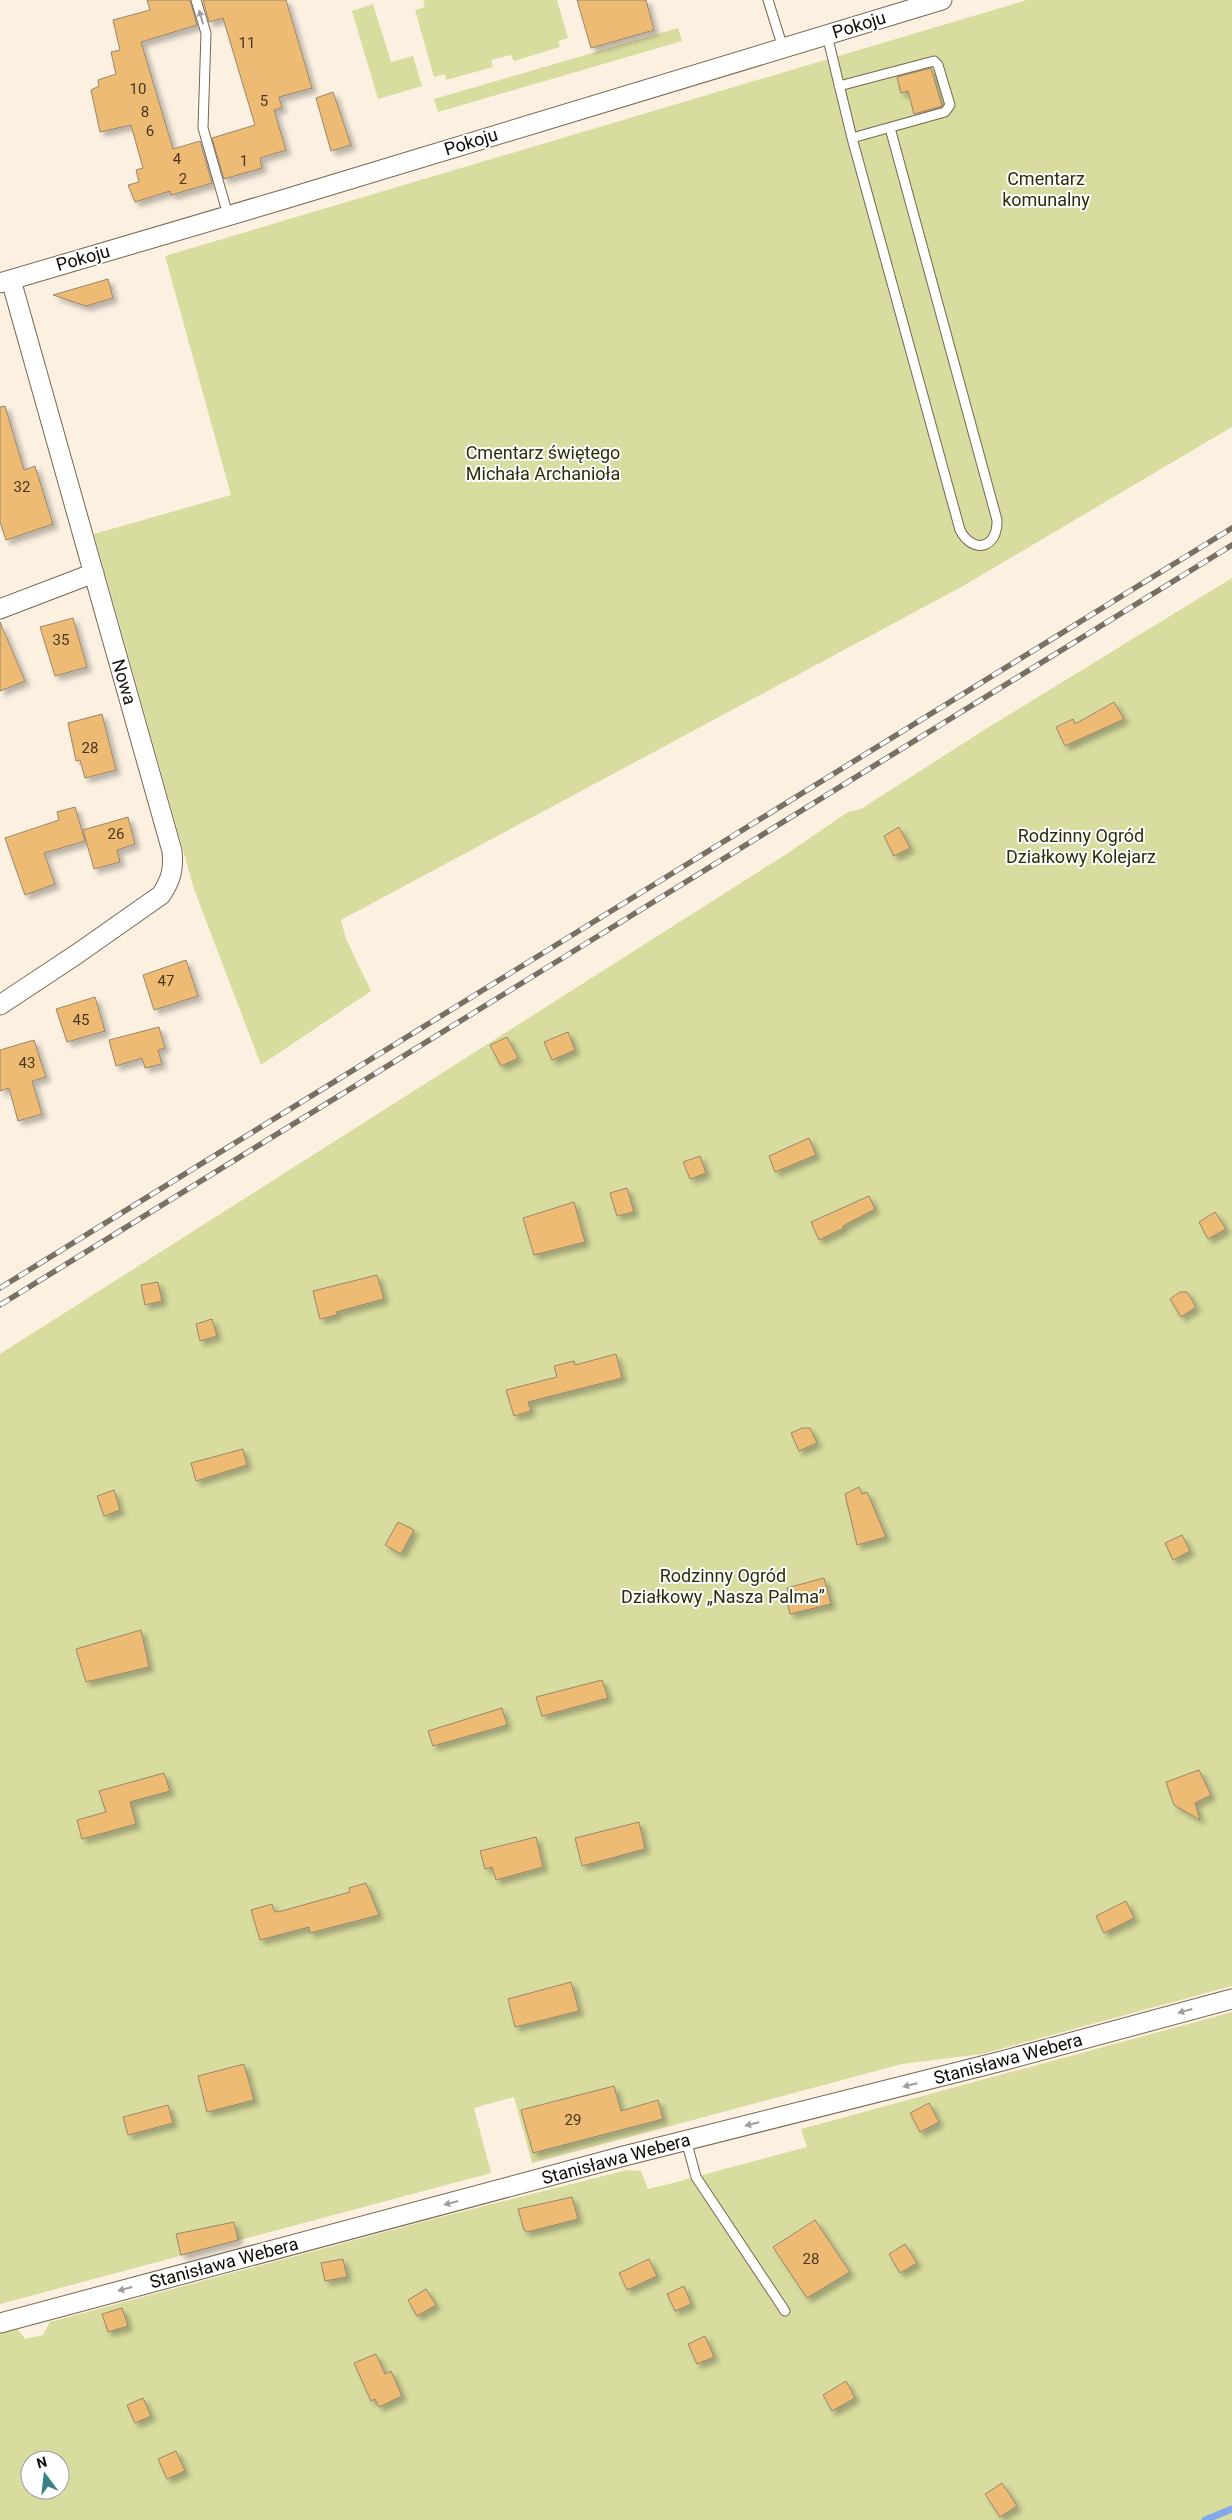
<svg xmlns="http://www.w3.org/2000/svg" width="1232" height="2520" viewBox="0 0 1232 2520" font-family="Roboto,sans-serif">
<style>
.green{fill:#d8dc9e;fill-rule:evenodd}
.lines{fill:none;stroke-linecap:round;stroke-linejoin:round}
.stream{stroke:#81a9eb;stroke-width:7}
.building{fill:#eebb74;stroke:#98866f;filter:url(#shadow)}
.service-casing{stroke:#776650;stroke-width:11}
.minor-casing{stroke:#776650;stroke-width:21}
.service{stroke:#fff;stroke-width:9}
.minor{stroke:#fff;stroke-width:19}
.rail-casing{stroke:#787065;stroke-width:5.5}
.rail{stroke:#fff;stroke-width:4;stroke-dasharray:11;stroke-linecap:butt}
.oneway{fill:#a09d9b}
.labels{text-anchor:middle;stroke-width:4;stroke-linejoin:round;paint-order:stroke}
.number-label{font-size:15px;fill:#483720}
.street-label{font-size:18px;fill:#110b04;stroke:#fff}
.park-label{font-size:18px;fill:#2d2e09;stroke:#fff}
</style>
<defs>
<filter id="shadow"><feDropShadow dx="4.5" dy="4.5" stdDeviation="2.5" flood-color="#0004"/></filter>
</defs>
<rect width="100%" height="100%" fill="#fcf1e1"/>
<path class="green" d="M426,0h131l11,38 -10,3 2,6 -46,14 -3,-6 -20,5 2,7 -47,13 -1,-6 -11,3 -19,-67 10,-3 -2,-6z
M1027,0h205v427l-269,159 -622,334 5,19 25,52 -110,74 -67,-176 -100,-355 137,-39 -66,-239z
M373,4l18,58 22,-6 9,30 -44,13 -26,-88z
M678,28l4,13 -244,71 -4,-13z
M1232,578v1408l-250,68 -80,10 -370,99 -18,-66 -40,11 17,65 -491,131v-950l785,-499 63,-43 13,-3 123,-79z
M1232,2012v508h-1232v-187l17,-5 8,11 18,-4 7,-13 383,-103 194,-49 14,1 7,18 21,-5 138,-37 -6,-18zM30,2460h30v30h-30z"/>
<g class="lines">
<path class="stream" d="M1205,2520l27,-11"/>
</g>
<path class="building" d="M147,0h43l7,25 -56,17 32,107 27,-8 12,42 -41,12 -1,-4 -35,11 -7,-17 11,-3 -3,-12 7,-2 -12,-43 -31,7 -9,-42 8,-4 -1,-6 18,-6 -5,-22 9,-2 -7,-30 37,-10z
M203,0h83l26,88 -33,9 3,11 -8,2 12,40 -26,8 2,10 -38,11 -12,-41 43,-13 -32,-107 -14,4z
M577,0h69l8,30 -63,18z
M931,68l11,38 -28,8 -6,-23 -7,2 -4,-16z
M333,92l18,53 -20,6 -15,-53z
M108,279l5,19 -27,8 -33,-11z
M5,406l19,64 11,-4 18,58 -47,16 -6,-18v-115z
M73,618l14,49 -32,9 -15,-49z
M0,622l25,59 -25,10z
M1114,702l10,17 -59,27 -9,-19 17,-8 2,5z
M102,714l14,56 -31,8 -5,-18 -4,1 -8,-38z
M75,807l10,34 -41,12 11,31 -30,11 -20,-57 54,-18 -2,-8z
M128,817l7,27 -18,6 3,12 -26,7 -11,-39z
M899,827l11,21 -16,8 -10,-20z
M186,960l12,36 -44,14 -11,-35z
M95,997l10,34 -38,11 -11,-33z
M159,1027l6,21 -7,2 4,14 -17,4 -3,-10 -26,8 -7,-26z
M568,1032l7,18 -23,10 -8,-18z
M507,1037l11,21 -17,8 -11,-21z
M34,1040l12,37 -14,4 10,33 -24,7 -9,-33 -9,3v-41z
M809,1138l7,17 -41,17 -6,-16z
M700,1156l6,17 -16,6 -7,-17z
M627,1188l7,24 -17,4 -7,-23z
M869,1196l6,13 -32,17 1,2 -25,12 -8,-18z
M574,1202l11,40 -51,13 -11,-37z
M1215,1212l11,17 -18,10 -9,-17z
M377,1275l7,24 -48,13 1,3 -17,4 -7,-28z
M158,1282l4,19 -17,4 -4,-20z
M1180,1292h7l9,15 -15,10 -11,-18z
M212,1319l5,17 -17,5 -4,-17z
M616,1354l6,24 -94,24 3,9 -17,5 -8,-26 51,-13 -3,-11 20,-5 1,4z
M802,1428h8l7,15 -18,8 -8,-18z
M243,1449l4,16 -51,16 -5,-18z
M859,1487l3,7 5,-2 19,45 -29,8 -12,-51z
M114,1490l6,20 -16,6 -7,-20z
M398,1522l16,8 -13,24 -16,-9z
M1182,1535l8,16 -17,9 -8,-17z
M824,1578l7,26 -41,10 -5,-20 3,-1 -1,-5z
M141,1630l8,37 -63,15 -10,-33z
M602,1680l6,18 -66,18 -6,-19z
M502,1708l5,17 -74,21 -5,-15z
M1199,1770l12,25 -16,8 5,17 -26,-15 -8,-23z
M164,1773l6,18 -40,11 6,22 -54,15 -5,-19 29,-8 -7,-21z
M639,1822l6,27 -63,17 -7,-28z
M536,1837l7,30 -47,13 -4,-13 -7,2 -5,-18z
M366,1883l13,32 -69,18 -1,-6 -49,13 -9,-30 21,-6 2,7 4,1 72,-20 -1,-4z
M1126,1901l8,17 -30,15 -8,-17z
M571,1982l8,29 -64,16 -7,-28z
M244,2064l10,36 -47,12 -9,-36z
M614,2086l7,25 37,-11 5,19 -130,34 -12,-43z
M929,2103l10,19 -19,10 -10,-19z
M168,2105l5,18 -45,12 -5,-18z
M572,2197l6,22 -51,13 -3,-2 -6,-21z
M815,2220l35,52 -43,26 -34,-51z
M234,2222l4,18 -57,15 -5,-21z
M905,2244l12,19 -17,10 -11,-19z
M343,2259l4,18 -22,4 -4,-18z
M649,2259l8,17 -30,14 -8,-17z
M684,2286l7,18 -16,7 -8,-17z
M426,2289l10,16 -19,11 -9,-16z
M122,2308l6,18 -20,6 -6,-18z
M705,2336l9,21 -17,7 -9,-20z
M376,2354l9,20 6,-3 11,25 -23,11 -4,-8 -4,2 -17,-38z
M846,2381l9,17 -23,13 -9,-16z
M143,2398l8,18 -16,7 -8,-18z
M176,2451l9,20 -18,8 -9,-20z
M1002,2483l15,23 -17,11 -15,-23z"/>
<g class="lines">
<g class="service-casing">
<path id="service" d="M196,0l10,33 -3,95 25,87
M768,0l15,48
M827,35l25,103 108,392c13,25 38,18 37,-10l-107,-392
M839,86l95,-25 4,4 12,40 -5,7 -93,26
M686,2140l10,37 89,134"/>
</g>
<g class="minor-casing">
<path id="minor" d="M0,283l285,-84 657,-199
M0,609l94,-36
M0,1005l77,-51 84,-59c10,-15 13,-26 11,-44l-161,-571
M0,2323l624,-167 378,-95 230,-62"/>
</g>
<use href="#service" class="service"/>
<use href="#minor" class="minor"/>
<g class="rail-casing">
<path id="rail" d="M0,1288l1232,-760
M0,1305l1232,-760"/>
</g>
<use href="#rail" class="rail"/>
</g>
<defs><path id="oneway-solid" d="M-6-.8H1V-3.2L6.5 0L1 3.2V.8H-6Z" transform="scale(1.25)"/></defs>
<g class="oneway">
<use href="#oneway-solid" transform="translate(201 17) rotate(-106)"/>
<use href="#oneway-solid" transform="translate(1185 2011) rotate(165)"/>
<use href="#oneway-solid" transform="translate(910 2085) rotate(166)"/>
<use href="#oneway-solid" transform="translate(752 2124) rotate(166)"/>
<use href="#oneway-solid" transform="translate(451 2203) rotate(165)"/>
<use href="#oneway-solid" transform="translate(125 2289) rotate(165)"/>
</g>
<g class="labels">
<g class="number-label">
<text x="247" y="48">11</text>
<text x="138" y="94">10</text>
<text x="264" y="106">5</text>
<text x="145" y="117">8</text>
<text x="150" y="136">6</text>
<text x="177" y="164">4</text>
<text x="244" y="166">1</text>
<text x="183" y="184">2</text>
<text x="22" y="492">32</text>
<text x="61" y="645">35</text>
<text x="90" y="753">28</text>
<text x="116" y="839">26</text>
<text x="166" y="986">47</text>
<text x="81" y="1025">45</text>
<text x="27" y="1068">43</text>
<text x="573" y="2125">29</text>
<text x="811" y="2264">28</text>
</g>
<g class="street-label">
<text transform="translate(859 25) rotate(-17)" y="6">Pokoju</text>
<text transform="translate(471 142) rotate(-17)" y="6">Pokoju</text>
<text transform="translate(83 258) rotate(-16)" y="6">Pokoju</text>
<text transform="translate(124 682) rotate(74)" y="6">Nowa</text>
<text transform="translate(1008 2059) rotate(-15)" y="6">Stanisława Webera</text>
<text transform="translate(616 2159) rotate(-15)" y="6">Stanisława Webera</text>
<text transform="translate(224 2263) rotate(-15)" y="6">Stanisława Webera</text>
</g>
<g class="park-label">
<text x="1046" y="185">Cmentarz<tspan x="1046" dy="21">komunalny</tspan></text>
<text x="543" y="459">Cmentarz świętego<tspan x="543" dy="21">Michała Archanioła</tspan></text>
<text x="1081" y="842">Rodzinny Ogród<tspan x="1081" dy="21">Działkowy Kolejarz</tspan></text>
<text x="723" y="1582">Rodzinny Ogród<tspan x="723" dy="21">Działkowy „Nasza Palma”</tspan></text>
</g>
</g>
<g transform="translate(45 2475) rotate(345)"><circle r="24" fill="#ffffff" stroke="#a09d9b"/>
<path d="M0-4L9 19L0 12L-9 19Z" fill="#398089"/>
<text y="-8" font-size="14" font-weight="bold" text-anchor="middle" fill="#110b04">N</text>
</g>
</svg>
